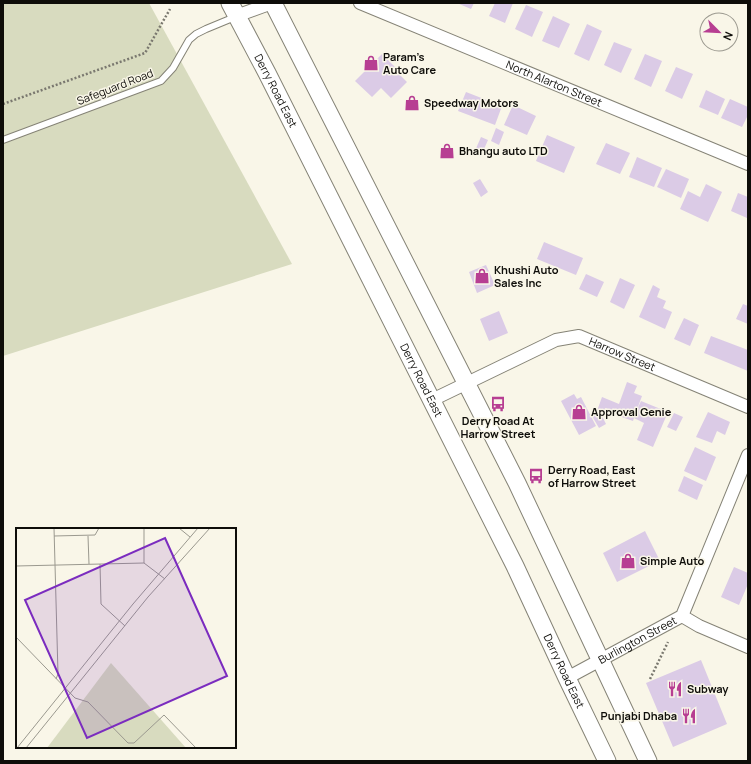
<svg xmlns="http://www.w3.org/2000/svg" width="751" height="764" viewBox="0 0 751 764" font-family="Manrope,sans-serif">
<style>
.green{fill:#d8dbbf}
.building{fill:#dbcbe6}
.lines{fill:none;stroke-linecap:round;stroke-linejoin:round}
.lane-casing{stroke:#858376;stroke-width:8}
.street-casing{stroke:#858376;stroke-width:14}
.secondary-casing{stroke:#858376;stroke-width:19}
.path{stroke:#7a786f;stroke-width:2.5;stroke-dasharray:2 2;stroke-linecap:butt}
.lane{stroke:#fff;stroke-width:6}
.street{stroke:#fff;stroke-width:12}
.secondary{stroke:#fff;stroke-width:17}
.labels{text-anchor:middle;stroke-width:3;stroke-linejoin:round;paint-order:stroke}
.poi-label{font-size:11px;font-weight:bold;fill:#0e0d09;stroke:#f9f6e8;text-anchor:start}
.street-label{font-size:11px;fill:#0e0d09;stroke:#f9f6e8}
.inset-road{fill:none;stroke:#9b998f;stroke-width:1}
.view{fill:#7b2cbf;fill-opacity:0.15;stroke:#7b2cbf;stroke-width:2}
.inset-edge{fill:none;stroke:#0e0d09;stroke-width:2}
</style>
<rect width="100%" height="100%" fill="#f9f6e8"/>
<path class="green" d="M3,3h146l143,261 -289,92z"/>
<path class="building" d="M457,3h17l-3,6z
M495,3h18l-8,20 -16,-7z
M526,5l17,7 -11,25 -17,-8z
M553,16l17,8 -11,24 -17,-7z
M587,24l15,7 -13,30 -15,-7z
M614,42l18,7 -11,24 -17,-8z
M382,54l17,17 -2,1 10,10 -16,16 -10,-10 -9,9 -17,-16z
M645,54l17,7 -11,26 -17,-8z
M676,67l17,7 -11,25 -17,-8z
M706,90l19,9 -7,16 -19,-8z
M466,92l36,14 -7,19 -37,-14z
M730,99l18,8v8l-6,12 -21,-9z
M513,105l23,11 -9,19 -23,-10z
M496,128l8,4 -5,13 -8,-4z
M547,135l28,12 -11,26 -28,-12z
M481,137l7,3 -7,16 -7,-3z
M606,143l24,10 -10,21 -24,-10z
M637,157l25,11 -8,19 -25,-10z
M666,169l23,10 -8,19 -24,-11z
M480,179l8,13 -7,5 -8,-14z
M706,184l16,8 -14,30 -28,-13 8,-18 12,6z
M738,193l10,4 -1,21 -16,-7z
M544,242l39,16 -7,17 -39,-16z
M486,265l9,20 -18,8 -8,-21z
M586,274l18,8 -7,15 -18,-8z
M620,278l15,7 -11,24 -14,-7z
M653,285l7,4 -3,8 9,4 -3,7 9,4 -7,17 -26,-12z
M743,304l5,2v18l-12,-5z
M499,311l9,22 -19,8 -9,-22z
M684,318l15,7 -9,21 -16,-7z
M711,336l37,14v21l-44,-18z
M627,382l10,4 -3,7 8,3 -6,16 5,-11 27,11 -15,35 -16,-7 7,-17 -10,-5 -1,3 -20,-7 1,-3 -9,-3 -3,8 4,8 -7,4 -7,-12 5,-5 5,-14 17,7z
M574,394l3,5 4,-2 15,29 -17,9 -18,-34z
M708,412l22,10 -5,13 -8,-4 -5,12 -16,-6z
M674,413l9,4 -7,14 -9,-4z
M695,447l21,10 -10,24 -22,-10z
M684,476l19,9 -6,15 -19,-9z
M645,531l14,28 -9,4 1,2 -34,17 -14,-29z
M734,567l14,6v11l-9,21 -18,-8z
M701,660l26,64 -54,23 -27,-64z"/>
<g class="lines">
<g class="lane-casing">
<path id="lane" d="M3,140l158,-59 12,-13 16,-28 7,-6 10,-5 29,-12"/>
</g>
<g class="street-casing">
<g id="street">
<path id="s1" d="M360,3l388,161"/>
<path d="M236,16l36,-13"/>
<path id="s2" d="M432,400l124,-60 23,-4 169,71"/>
<path d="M682,616l17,10 49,21"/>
<path id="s3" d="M567,678l115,-62 66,-161"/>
</g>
</g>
<g class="secondary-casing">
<g id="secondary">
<path id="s4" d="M230,3l37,70 248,493 52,112 40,83"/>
<path d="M273,3l244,480c43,93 88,185 131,278"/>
</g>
</g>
<path class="path" d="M3,104l142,-51 25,-44
M650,679l18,-37"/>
<use href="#lane" class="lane"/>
<use href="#street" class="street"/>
<use href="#secondary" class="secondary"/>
</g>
<defs>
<g id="shop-bare" transform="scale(1.2)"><path d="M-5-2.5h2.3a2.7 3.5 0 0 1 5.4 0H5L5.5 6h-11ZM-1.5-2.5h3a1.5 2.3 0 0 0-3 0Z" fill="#b73e92" stroke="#f9f6e8" stroke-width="2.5" paint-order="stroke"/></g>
<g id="bus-bare" transform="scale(1.2)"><path d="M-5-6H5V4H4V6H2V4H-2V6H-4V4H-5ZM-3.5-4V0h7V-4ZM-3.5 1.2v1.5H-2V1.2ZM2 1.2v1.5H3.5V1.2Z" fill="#b73e92" stroke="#f9f6e8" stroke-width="2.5" paint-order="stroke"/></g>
<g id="restaurant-bare" transform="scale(1.2)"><path d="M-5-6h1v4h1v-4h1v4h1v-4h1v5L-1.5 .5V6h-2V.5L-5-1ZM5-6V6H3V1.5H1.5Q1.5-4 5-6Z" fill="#b73e92" stroke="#f9f6e8" stroke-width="2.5" paint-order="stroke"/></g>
</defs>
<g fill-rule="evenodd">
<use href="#shop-bare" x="371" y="63"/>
<use href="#shop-bare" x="412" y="103"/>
<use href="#shop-bare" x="447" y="151"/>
<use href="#shop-bare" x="482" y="276"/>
<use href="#bus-bare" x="498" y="404"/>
<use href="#shop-bare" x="579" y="412"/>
<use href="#bus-bare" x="536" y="476"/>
<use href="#shop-bare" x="628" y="561"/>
<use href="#restaurant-bare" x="675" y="689"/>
<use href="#restaurant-bare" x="689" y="716"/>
</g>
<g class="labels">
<g class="poi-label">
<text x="383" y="61">Param’s<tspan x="383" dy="13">Auto Care</tspan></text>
<text x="424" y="107">Speedway Motors</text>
<text x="459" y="155">Bhangu auto LTD</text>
<text x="494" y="274">Khushi Auto<tspan x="494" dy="13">Sales Inc</tspan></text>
<text x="591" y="416">Approval Genie</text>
<text x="498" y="425" text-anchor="middle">Derry Road At<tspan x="498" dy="13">Harrow Street</tspan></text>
<text x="548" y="474">Derry Road, East<tspan x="548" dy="13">of Harrow Street</tspan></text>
<text x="640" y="565">Simple Auto</text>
<text x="687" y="693">Subway</text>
<text x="677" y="720" text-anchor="end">Punjabi Dhaba</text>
</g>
<g class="street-label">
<text dy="4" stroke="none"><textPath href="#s1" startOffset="210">North Alarton Street</textPath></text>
<text transform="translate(115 87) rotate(-21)" y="4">Safeguard Road</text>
<text dy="4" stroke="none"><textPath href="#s4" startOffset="99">Derry Road East</textPath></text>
<text dy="4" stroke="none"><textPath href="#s2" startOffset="208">Harrow Street</textPath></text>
<text dy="4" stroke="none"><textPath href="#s4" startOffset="423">Derry Road East</textPath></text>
<text dy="4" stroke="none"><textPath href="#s3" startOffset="80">Burlington Street</textPath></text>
<text dy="4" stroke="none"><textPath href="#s4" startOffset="747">Derry Road East</textPath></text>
</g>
</g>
<g transform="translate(16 528)">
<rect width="220" height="220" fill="#f9f6e8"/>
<path d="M95,135l75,85h-139z" fill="#d8dbbf"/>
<path class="inset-road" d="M38,0l4,146 -2,5M128,0v35M163,0l11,9M38,8l41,-1 4,-7M72,8l1,28M84,36l1,40 24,22M0,38l128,-3 21,16M0,109l59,61 13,4 40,41h6l30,-28 32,33M1,220l116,-144 65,-76M10,220l122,-151 62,-69M33,220h13"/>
<path class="view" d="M149,10l62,138 -140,62 -62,-138z"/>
<rect width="220" height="220" class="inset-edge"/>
</g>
<rect width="751" height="764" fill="none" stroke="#0e0d09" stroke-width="8"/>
<g transform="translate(719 32) rotate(114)"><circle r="19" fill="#f9f6e8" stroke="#9b998f"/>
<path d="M0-3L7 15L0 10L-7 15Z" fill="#b73e92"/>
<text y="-6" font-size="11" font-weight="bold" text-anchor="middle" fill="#0e0d09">N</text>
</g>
</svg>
